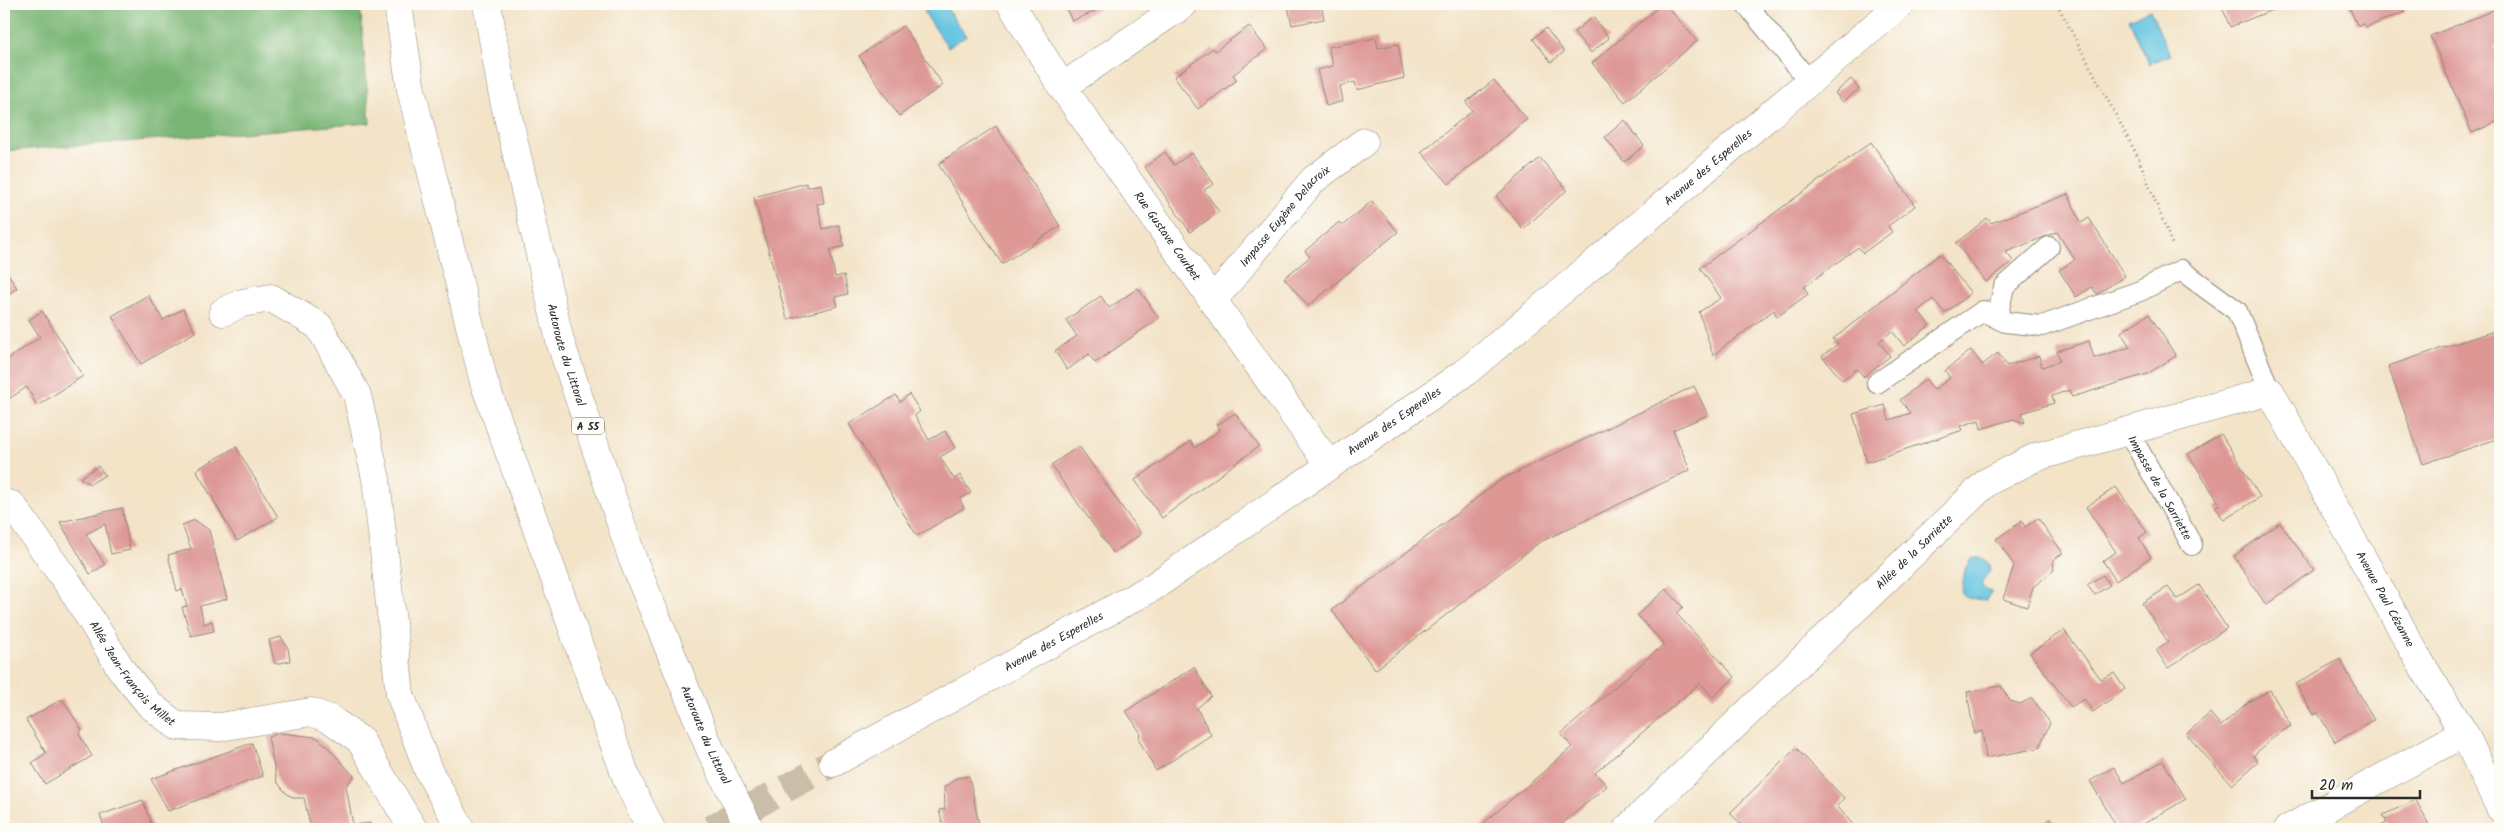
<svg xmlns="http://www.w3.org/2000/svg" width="2504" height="833" viewBox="0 0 2504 833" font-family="Kalam,sans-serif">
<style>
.forest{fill:#79b674;stroke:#527050}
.water{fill:#62c3e0;stroke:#467786}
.building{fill:#dd9896}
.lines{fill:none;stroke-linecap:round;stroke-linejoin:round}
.minor-tunnel{stroke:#cbbea8;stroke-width:28;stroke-dasharray:28 14;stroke-linecap:butt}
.service-casing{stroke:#8f8779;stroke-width:22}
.minor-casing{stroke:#8f8779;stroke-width:29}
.motorway-casing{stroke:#8f8779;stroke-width:29}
.path{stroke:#8f8779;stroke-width:3;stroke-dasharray:1 4;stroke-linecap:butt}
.service{stroke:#fff;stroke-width:20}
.minor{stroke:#fff;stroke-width:28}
.motorway{stroke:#fff;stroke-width:28}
.labels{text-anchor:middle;stroke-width:4.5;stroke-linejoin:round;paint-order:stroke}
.shield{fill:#fdfcf7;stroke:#6a6a68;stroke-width:1}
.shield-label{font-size:11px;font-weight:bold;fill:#2b2b2b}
.street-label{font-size:12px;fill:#2b2b2b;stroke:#fdfcf7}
</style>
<rect width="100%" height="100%" fill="#fdfcf7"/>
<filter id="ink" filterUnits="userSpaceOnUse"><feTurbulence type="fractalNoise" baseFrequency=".02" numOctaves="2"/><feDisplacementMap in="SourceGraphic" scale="10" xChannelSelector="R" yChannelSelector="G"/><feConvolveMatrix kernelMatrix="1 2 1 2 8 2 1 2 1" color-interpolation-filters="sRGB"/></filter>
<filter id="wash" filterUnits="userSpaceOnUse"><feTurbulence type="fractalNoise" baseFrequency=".0096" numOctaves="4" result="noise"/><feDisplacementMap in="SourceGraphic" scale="20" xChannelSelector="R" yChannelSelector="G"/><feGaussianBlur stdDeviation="1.12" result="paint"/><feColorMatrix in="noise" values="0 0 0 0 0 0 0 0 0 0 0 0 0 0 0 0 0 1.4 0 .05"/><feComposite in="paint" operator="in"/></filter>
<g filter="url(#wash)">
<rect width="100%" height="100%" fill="#f3e3c7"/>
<path class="forest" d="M4,4h356l10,119 -366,28z"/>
<path class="water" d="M936,4h8l22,32 -18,11 -24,-35z
M2150,10l20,45 -21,9 -20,-45z
M1981,557l8,7 1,6 -8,12v4l5,5h5l-6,9 -18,-2 -7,-4 4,-25 6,-10z"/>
<g id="blocks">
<path class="building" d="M1064,4h42l1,2 -35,15z
M1302,4h19l3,15 -32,6 -4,-19z
M1662,4h3l32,37 -72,61 -33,-39z
M2221,4h66l-57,23z
M2348,4h63l-8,3 2,5 -39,15 -2,-3 -7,1z
M2494,10l6,15v19l-6,3 6,16v57l-28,13 -42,-97z
M1593,17l16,21 -18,15 -17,-21z
M903,26l40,59 -44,31 -40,-60z
M1249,26l18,23 -34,26 4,5 -39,29 -24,-32 39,-29 2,3z
M1546,28l18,24 -13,10 -18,-23z
M1376,38l2,10 20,-4 6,34 -47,12 -2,-8 -15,4 3,15 -17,5 -9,-36 16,-4 -5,-19z
M1851,79l8,10 -16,13 -8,-9z
M1494,80l33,39 -78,65 -28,-32 51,-41 -6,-9z
M1625,120l19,26 -20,16 -19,-25z
M996,126l64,100 -58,38 -64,-100z
M1871,142l44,64 -27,20 4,6 -29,21 -5,-6 -54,40 4,7 -31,23 -3,-7 -61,45 -14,-43 22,-14 -21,-30z
M1165,152l9,13 18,-12 22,31 -10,6 15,22 -29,20 -45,-65z
M1540,158l27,32 -44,39 -27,-33z
M806,183l1,4 14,-3 3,19 -7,1 6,25 16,-4 5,21 -14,4 5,27 9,-2 4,19 -13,3 3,9 -51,13 -33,-122z
M2068,194l13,29 8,-5 36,58 -28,18 -5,-7 -16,10 -17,-27 16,-10 -18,-28 -51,20 7,9 -27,21 -30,-39 31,-25 4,5z
M1372,201l26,31 -90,74 -24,-28 26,-21 -5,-6 34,-29 3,4z
M1940,254l31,39 -26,20 -12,-14 -15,12 12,14 -26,21 -12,-15 -13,11 11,14 -26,21 -7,-8 -15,11 -20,-24 16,-12 -5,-5z
M4,268l13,20 -13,9z
M1138,288l21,30 -64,45 -6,-9 -22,16 -12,-19 22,-15 -11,-16 35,-24 8,12z
M148,295l15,25 20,-11 12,23 -54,32 -29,-48z
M42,311l41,65 -46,30 -10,-19 -23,15v-40l36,-25 -11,-17z
M2149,314l27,42 -29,18 -75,23 -3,-7 -17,6 2,7 -32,10 3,10 -12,-4 -32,10 -2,-9 -18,6 2,4 -96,32 -14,-48 32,-9 4,15 22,-7 -11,-13 26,-21 8,11 16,-12 -5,-7 26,-21 11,15 16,-12 9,13 32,-10 3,11 18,-6 -3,-10 32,-10 5,17 36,-11 -9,-15z
M2500,329v109l-77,26 -35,-98z
M1694,386l14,29 -35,15 17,40 -150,72 -165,128 -43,-60 167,-129z
M909,394l11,17 -5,5 14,24 16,-9 10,17 -15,9 14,22 6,-4 11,18 -11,6 4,9 -47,28 -68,-112 47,-29 4,7z
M1235,413l24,33 -97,72 -27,-38 56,-39 4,7 25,-18 -3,-5z
M2221,434l39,63 -36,23 -9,-13 5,-3 -32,-50z
M1079,446l62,88 -28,19 -62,-88z
M236,447l42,70 -41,24 -41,-71z
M98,466l7,9 -15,9 -10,-6z
M2116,487l31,45 -8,6 12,19 -35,24 -13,-20 13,-9 -30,-45z
M122,508l8,42 -19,4 -6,-30 -19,10 19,31 -15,9 -30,-52z
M2038,518l25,35 -10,7 1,10 -21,17 -6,20 -24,-8 11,-34 -18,-26 26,-18 3,6z
M195,520l14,10 18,69 -27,7 4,18 8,-3 2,10 -23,5 -9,-29 5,-1 -5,-17 -5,2 -9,-36 23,-6 -9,-24z
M2280,523l34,47 -48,35 -32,-49z
M2103,575l7,10 -15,10 -8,-10z
M2199,585l28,43 -59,40 -12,-18 12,-8 -26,-39 26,-16 9,12z
M1666,589l17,18 -7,6 59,64 -22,20 -13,-14 -105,90 12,13 -51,43h-79l95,-82 -11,-13 103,-90 -27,-29z
M2064,630l37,49 13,-6 11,16 -32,23 -9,-13 -13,8 -41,-54z
M281,637l7,11 2,13 -15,3 -6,-24z
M2340,659l34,61 -39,22 -17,-29 -5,2 -17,-31z
M1194,667l17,29 -14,12 14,27 -55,36 -17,-31 1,-8 -14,-21z
M2001,686l9,15 10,3 12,-6 18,25 -11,25 -53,10 -4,-27 -8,2 -7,-41z
M2270,690l21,36 -15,9 -23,21 5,6 -26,23 -46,-51 24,-21 11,13 26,-23z
M62,699l20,31 -3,4 13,22 -47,28 -13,-21 14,-10 -20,-33z
M279,733l37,4 9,7 29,32 -8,10 7,39 17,-2 1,6h-60l-7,-31h-10l-8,-5 -9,-11 -9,-45z
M252,743l11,33 -95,35 -17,-32z
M1796,748l48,50 -7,8 18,21 -2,2h-108l-15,-16z
M2163,761l23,38 -51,30h-17l-28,-48 24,-14 10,16z
M969,776l11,53h-36l-5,-19 6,-1 -1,-22 13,-9z
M143,800l10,29h-48l-5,-14z
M2416,800l15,29h-57l13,-6 -4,-8z
M2050,818l12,11h-21z"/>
</g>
</g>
<g filter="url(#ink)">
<use href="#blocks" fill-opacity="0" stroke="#8f8779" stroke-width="1"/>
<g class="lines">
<path class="minor-tunnel" d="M711,829l122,-66"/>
<g class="service-casing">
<g id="service">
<path d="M1746,4l63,77"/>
<path d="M1997,318l7,-31 45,-40"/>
<path d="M1877,383l106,-72 22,11 37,4 98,-35 41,-21 56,41 33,80"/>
<path id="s1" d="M2128,431l64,114"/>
</g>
</g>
<g class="minor-casing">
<g id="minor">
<path id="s2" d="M1011,4l51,83 267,378"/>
<path d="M1062,87l122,-83"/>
<path id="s3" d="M1214,299l99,-119 51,-38"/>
<path d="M223,312l19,-9 29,-5 48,28 38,69 19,84 24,215 28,76 33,59"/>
<path id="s4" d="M4,503l8,2 60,84 51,83 27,33 27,21 43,1 91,-15 19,7 30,21 53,89"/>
<path id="s5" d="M833,763l320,-176 314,-216 434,-367"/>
<path id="s6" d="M1627,829l360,-347 49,-25 234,-66 150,271 44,71 36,75"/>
<path d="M2288,829l176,-96"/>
</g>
</g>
<g class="motorway-casing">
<g id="motorway">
<path d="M398,4l13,86 73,292 144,400 23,47"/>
<path id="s7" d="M487,4l15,87 58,250 73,219 77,189 40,80"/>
</g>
</g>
<path class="path" d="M2057,4l81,153 34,87"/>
<use href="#service" class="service"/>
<use href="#minor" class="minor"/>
<use href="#motorway" class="motorway"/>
</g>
</g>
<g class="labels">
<rect class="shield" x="572" y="417.5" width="32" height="17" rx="4"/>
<g class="shield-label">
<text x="588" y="430">A 55</text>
</g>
<g class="street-label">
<text dy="4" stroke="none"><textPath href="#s5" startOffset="1062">Avenue des Esperelles</textPath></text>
<text dy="4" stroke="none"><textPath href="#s3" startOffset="109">Impasse Eugène Delacroix</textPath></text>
<text dy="4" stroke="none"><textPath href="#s2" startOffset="280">Rue Gustave Courbet</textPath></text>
<text dy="4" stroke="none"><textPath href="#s7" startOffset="360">Autoroute du Littoral</textPath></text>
<text dy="4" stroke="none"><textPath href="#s5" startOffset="658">Avenue des Esperelles</textPath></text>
<text dy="4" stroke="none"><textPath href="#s1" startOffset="65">Impasse de la Sarriette</textPath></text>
<text dy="4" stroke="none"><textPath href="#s6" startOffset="399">Allée de la Sarriette</textPath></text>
<text dy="4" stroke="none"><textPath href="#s6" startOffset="1036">Avenue Paul Cézanne</textPath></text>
<text dy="4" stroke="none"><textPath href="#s5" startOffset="252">Avenue des Esperelles</textPath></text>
<text dy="4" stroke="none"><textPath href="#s4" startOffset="216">Allée Jean-François Millet</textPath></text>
<text dy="4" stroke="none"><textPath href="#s7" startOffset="765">Autoroute du Littoral</textPath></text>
</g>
</g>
<rect width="2504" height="833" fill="none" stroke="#fdfcf7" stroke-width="20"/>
<path d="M2312 790v8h108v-8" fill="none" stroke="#2b2b2b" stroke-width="2.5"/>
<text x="2319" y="790" font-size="15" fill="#2b2b2b" stroke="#fdfcf7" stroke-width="4" paint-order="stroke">20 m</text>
</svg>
